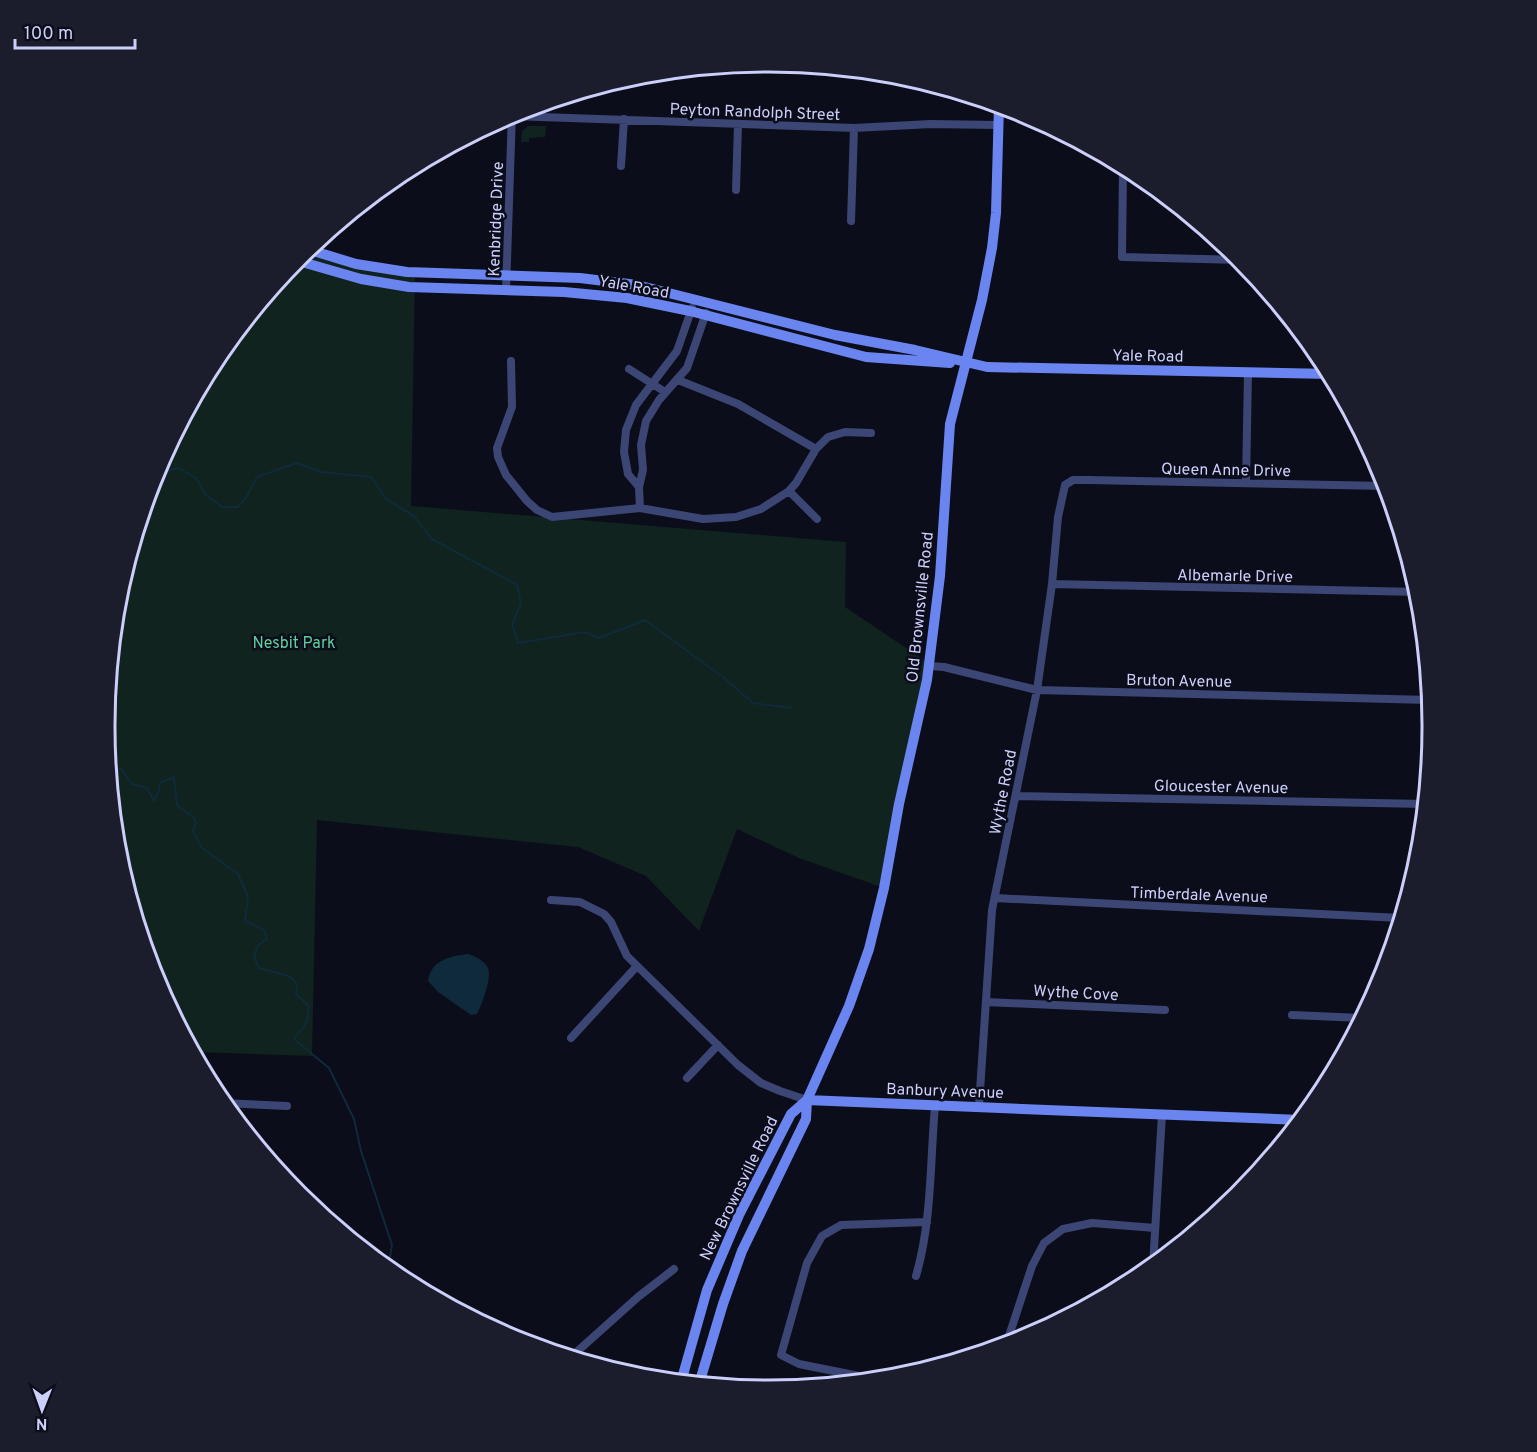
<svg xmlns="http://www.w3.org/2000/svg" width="1537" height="1452" viewBox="0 0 1537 1452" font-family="Overpass,sans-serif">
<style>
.green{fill:#10231e}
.water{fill:#0f2a3b}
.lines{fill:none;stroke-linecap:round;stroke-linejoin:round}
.stream{stroke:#0f2a3b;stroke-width:2}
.street{stroke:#3c4675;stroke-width:8}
.secondary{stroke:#6b85f0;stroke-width:10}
.labels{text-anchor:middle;stroke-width:5;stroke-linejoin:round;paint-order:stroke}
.street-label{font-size:16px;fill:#cbcffa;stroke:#0c0d1a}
.park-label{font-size:16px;fill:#5fd19c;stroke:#0c0d1a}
.rim{fill:none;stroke:#cbcffa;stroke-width:3}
</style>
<rect width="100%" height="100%" fill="#0c0d1a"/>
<path class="green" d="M528,126h18l-1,11 -16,1v4h-8l1,-11z
M309,248l54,15 52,7 -4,236 435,36 -1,65 85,57 -46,224 -85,-30 -62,-29 -38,102 -53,-55 -68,-29 -261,-27 -5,236 -119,-4 -39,-72 -37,-125 -13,-129 13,-130 38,-125 61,-114 83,-101z"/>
<path class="water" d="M468,954c7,2 17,7 20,14 4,9 -6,37 -11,46l-6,1 -33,-23 -10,-11c3,-21 22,-25 40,-27z"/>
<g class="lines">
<path class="stream" d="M154,475l24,-7 18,10 10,17 16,12h16l9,-11 10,-19 40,-14 24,9 50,5 15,22 28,17 18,23 85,46 4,19 -9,20 6,19 67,-11 14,6 46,-18 78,57 30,26 39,5
M107,757l3,9 12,4 10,14 15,4 7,13 5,-11 1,-7 14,-6 3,28 17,13 2,5 -3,8 9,17 36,26 10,23 -3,24 19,9 3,9 -9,6 -4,12 5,11 30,8 8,8 -1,10 13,12 -2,16 -13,17 35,29 25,51 7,32 31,94 -4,23"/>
<path class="street" d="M512,116l342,12 77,-4 66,1
M621,166l3,-47
M1123,166l-1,91 120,3
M736,190l2,-66
M851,221l3,-93
M506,290l6,-177
M511,361l1,46 -15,41 1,9 8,18 21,26 10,9 15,7 88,-9 63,11 33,-2 25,-8 28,-18 7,-8 20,-34 12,-12 17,-5 26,1
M629,369l36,23
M678,380l60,24 78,45
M1246,483l2,-111
M639,487l-11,-13 -4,-22 2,-22 10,-25 41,-54 15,-43
M789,491l28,28
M640,508l-1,-21 4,-17 -2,-25 5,-24 13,-21 28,-32 19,-55
M1052,584l367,8
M930,666l14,1 93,23 393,10
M1016,796l409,8
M995,898l406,20
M551,900l29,2 24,12 7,8 16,34 111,109 23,18 19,8 27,9
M986,1002l179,8
M1292,1015l70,3
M571,1038l66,-72
M687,1078l31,-33
M222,1103l65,3
M979,1106l13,-196 45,-220 15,-106 6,-67 7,-32 8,-5h16l298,6
M1153,1266l9,-152
M916,1276c16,-55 14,-114 19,-170
M1006,1345l26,-79 12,-23 19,-14 29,-6 63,5
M571,1357l67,-60 36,-28
M879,1380l-80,-16 -18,-9 26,-92 15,-27 19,-11 86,-3"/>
<path class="secondary" d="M307,249l49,15 51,8 173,6 57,7 198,50 80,15 72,17 343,7
M295,260l66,19 48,8 155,5 63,6 63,13 176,46 84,6
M807,1100c165,7 329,14 494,20
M681,1382l26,-92 32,-75 52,-101 16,-14
M699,1384l24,-80 19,-53 64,-132 1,-19 42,-94 20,-57 15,-61 15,-84 28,-124 13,-104 10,-152 32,-124 10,-52 4,-35 3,-108"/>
</g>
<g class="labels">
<g class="street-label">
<text transform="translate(755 111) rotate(2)" y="6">Peyton Randolph Street</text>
<text transform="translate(495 219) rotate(-88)" y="6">Kenbridge Drive</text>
<text transform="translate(634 286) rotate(10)" y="6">Yale Road</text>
<text transform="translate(1148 355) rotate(1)" y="6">Yale Road</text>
<text transform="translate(1226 469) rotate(1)" y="6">Queen Anne Drive</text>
<text transform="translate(1235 575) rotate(1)" y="6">Albemarle Drive</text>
<text transform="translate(919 607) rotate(-84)" y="6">Old Brownsville Road</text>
<text transform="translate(1179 680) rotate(1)" y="6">Bruton Avenue</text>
<text transform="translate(1221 786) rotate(1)" y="6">Gloucester Avenue</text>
<text transform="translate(1002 792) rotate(-79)" y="6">Wythe Road</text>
<text transform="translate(1199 894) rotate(2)" y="6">Timberdale Avenue</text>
<text transform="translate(1076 992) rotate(3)" y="6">Wythe Cove</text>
<text transform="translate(945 1090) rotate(2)" y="6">Banbury Avenue</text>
<text transform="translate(738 1188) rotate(-64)" y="6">New Brownsville Road</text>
</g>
<g class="park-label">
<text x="294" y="648">Nesbit Park</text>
</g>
</g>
<path d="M0 0H1537V1452H0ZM768 72H769A653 653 0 0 1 1422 725V727A653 653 0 0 1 769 1380H768A653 653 0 0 1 115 727V725A653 653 0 0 1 768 72Z" fill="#1b1d2c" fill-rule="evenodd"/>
<path class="rim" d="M768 72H769A653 653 0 0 1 1422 725V727A653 653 0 0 1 769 1380H768A653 653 0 0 1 115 727V725A653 653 0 0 1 768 72Z"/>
<g transform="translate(42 1410) rotate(181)" stroke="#0c0d1a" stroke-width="4.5" paint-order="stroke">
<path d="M0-4.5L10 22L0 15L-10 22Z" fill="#cbcffa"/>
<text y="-9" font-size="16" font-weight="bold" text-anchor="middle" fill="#cbcffa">N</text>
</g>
<path d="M15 39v9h120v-9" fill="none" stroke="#cbcffa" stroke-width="3"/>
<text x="24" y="39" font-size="18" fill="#cbcffa" stroke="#0c0d1a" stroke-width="4.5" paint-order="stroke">100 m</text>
</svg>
